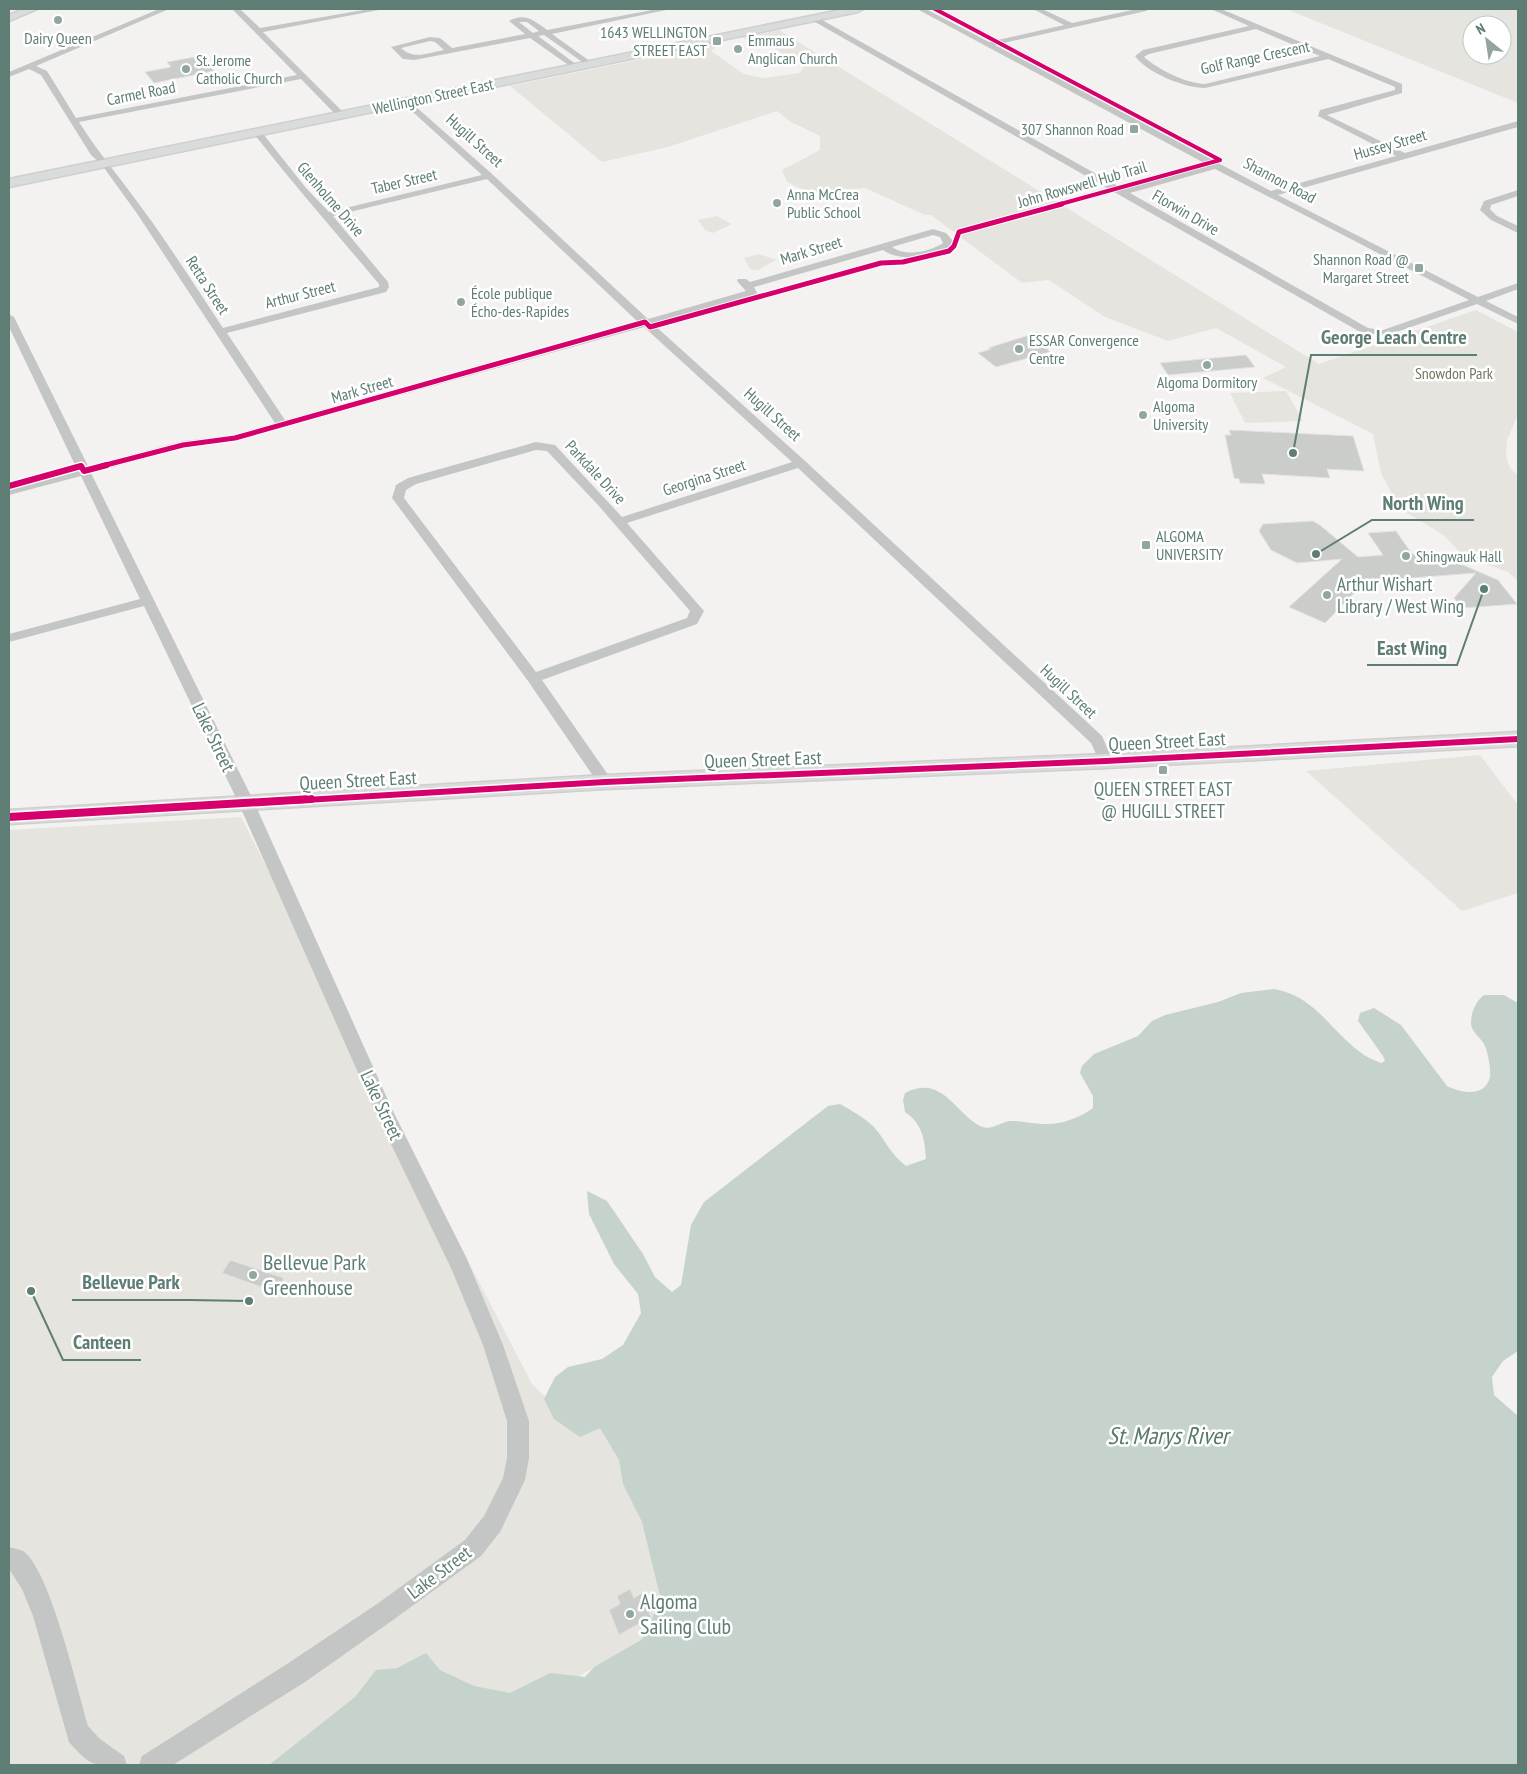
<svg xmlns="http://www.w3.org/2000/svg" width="1527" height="1774" viewBox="0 0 1527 1774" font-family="'PT Sans Narrow',sans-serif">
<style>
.green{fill:#e6e4de;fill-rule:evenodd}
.water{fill:#c6d3cc}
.building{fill:#cbcdcb;stroke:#e3e2e1}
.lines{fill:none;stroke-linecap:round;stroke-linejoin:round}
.major-casing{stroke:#cecfce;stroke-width:3}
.minor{fill:#c3c6c5;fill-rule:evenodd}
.major{fill:#dadcdb;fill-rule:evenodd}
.cycleway-far3-casing{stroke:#fff;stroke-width:5.5}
.cycleway-far2-casing{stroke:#fff;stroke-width:7}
.cycleway-far1-casing{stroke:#fff;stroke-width:9}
.cycleway-casing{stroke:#fff;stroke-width:11}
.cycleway-far3{stroke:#d6006c;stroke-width:4}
.cycleway-far2{stroke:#d6006c;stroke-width:5}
.cycleway-far1{stroke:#d6006c;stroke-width:6}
.cycleway{stroke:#d6006c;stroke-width:8}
.poi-dot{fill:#92a6a0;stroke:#fff;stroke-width:2}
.labels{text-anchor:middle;stroke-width:5;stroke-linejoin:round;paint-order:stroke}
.far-poi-label{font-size:16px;fill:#5e7d74;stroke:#fff;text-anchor:start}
.far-street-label{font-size:16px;fill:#5e7d74;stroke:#fff}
.far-park-label{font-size:16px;fill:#74755d;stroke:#fff}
.poi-label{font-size:19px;fill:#5e7d74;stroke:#fff;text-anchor:start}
.street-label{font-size:19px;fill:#5e7d74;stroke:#fff}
.near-poi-label{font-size:22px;fill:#5e7d74;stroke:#fff;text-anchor:start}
.near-water-label{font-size:24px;font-style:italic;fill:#587a6a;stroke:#fff}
.leader{fill:none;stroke:#5e7d74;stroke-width:2}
.callout-dot{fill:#5e7d74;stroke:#fff;stroke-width:2}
.callout-label{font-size:20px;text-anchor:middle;font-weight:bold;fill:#5e7d74;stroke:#fff;stroke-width:5;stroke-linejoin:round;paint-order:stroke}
</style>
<rect width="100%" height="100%" fill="#f4f2f1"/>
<path class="green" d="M1286,9h232v94zM1472,25h30v30h-30z
M779,30l540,334 157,-54 42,22v82l-11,26 -1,16 4,12 8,8v105l-10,-9 -44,-15 -19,-21 -46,-28 -18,-35 -8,-39 -110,-56 23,-11 -70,-39 -48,13 -63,-24 -56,-37 -27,3 -91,-68h-6l-60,-27 -57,4 -21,-10 -5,-12 38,-20v-14l-29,-14 -14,-11 -109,36 -66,15 -92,-76 210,-43 -9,8 33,23 19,4 37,-5 4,-7 -19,-10 -14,-11 -29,-7z
M717,216l15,8 -19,9 -8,-3 -7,-10z
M759,254l17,6 -18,10 -8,-1 -6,-11z
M1286,391l17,30 -58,2 -15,-30z
M1480,755l38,50v88l-56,18 -156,-140z
M241,817l209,409 82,158 19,18 64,-27 65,208 -39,57 -81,47 -228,78h-323v-935z"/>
<path class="water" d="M1274,989c41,7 56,41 86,63 6,5 14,8 21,11l4,-2 -2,-5 -25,-35 2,-8 14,-5 27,17 46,61c14,7 38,12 43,-9 1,-7 -2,-24 -5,-31 -3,-8 -14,-13 -14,-23 0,-11 5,-22 13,-28h20l14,8v348l-15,10 -11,16 2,18 24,21v349h-1249l86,-68 21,-27 21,-2 29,-15 14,17 34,16 36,7 40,-20 35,4 9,-10 47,-27 8,-12 11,-32 -18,-74 -19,-38 -4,-24 -19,-32 -20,9 -26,-18 -10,-20 11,-22 13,-10 34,-8 21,-14 18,-32 -3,-19 -24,-30 -25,-50 -2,-23 20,10 36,53 12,23 17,15 9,-7 10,-60 13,-23 124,-96 12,-2c11,6 23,13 33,22 13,14 16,27 33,40l20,-7c-1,-19 -4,-36 -21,-47l-2,-12 2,-7c37,-19 49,19 75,33 12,6 21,-6 33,-5 10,0 20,3 30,3 18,1 36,-6 50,-16v-12l-13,-23 2,-7 12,-12 44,-18 14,-15 13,-6 53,-13 23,-9z"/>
<path class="building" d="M200,56l14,15 -60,12 -9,-11 26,-5 -4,-5z
M1039,332l3,2 4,-1 12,8 -2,1 2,2 -11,5 3,3 -54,15 -18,-14 13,-4 -3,-1z
M1246,355l9,12 -87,8 -8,-12z
M1229,430l124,6 11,35 -37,-2 3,9 -68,-4 3,10 -25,-1 -1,-4 -5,-1 -9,-43h6z
M1313,521l8,5 37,31 25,-2 -15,-22 28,-2 16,23 19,-1 9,13 18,-3 40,17 19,24 -55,4 -8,-10 22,-25 -105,8 -8,3 -38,39 -36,-16 53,-48 -45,4 -26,-13 -12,-19 4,-7z
M230,1260l54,18 -9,14 -53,-19z
M630,1589l4,9 8,-5 9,24 -32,18 -10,-25 11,-6 -3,-8z"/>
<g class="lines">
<g class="major-casing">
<path id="major" d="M24,9h13l-28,12v-6z
M845,9h18l-5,3 -849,175v-8z
M1518,732v14l-412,22 -501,21 -596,35v-14l596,-35 501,-21z"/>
</g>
<path class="minor" d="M159,9h10l-133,57 11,5 29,47 221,-43 -65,-66h8l20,19 109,-19h15l-121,23 81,81v4h-6l-37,-38 -222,43c20,32 44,59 65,89 28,38 53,78 79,117l156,-41v-3c-42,-50 -85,-99 -125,-150v-4h6l46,58 23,24 153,-37 -79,-72v-4l3,-1 86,76 156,145 98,-28 -9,-10 1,-2h8l4,3 183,-53 13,4 7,8c-8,20 -55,21 -70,9l-129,37 3,6 -1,2 -103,29 151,136 298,276 11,25 -2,4 -5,1 -5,-1 -10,-22 -293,-275 -171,55 77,88 -7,13 -155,56 71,102 -3,4 -5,1 -5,-1 -72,-105 -136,-183 4,-13 12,-7 128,-36 19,3 67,72 170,-55 -148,-135 -405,113 -55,8 -93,25 163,329 138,307 74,148 37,88 26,76v37l-4,22 -25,52 -19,24 -88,64 -88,62 -132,83h-34l3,-9 145,-92 90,-60 88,-64 19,-24 19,-38 4,-20v-37l-24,-76 -32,-77 -76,-157 -137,-309 -94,-196 -135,36v-8l131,-35 -59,-123 -72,19v-8l68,-18 -68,-142v-13l5,3 74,149 95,-25 51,-6 41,-12 -137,-208 -36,-50 -11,-10 -50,-80 -12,-6 -20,8v-5zM487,179l151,143 -353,98 -58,-87 159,-41 3,-5 -1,-5 -55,-66zM933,235l7,2 3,6c-14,9 -37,14 -51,4zM536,450l11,1 51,54 92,106 -3,7 -151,54 -132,-174 2,-8 10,-6z
M657,9h14l-119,25 39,28v4h-3l-44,-31 -6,1 39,29 1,2 -4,2 -44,-31 -116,22 -11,-1 -12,-12 39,-10 10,1 12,10 73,-14 -16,-13c15,-9 26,0 38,9zM519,22h8l12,9 -6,2zM430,41l5,1 9,8c-17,3 -30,10 -43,-2z
M917,9h9l63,33 75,-17 -31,-16h9l30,14 65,-14h13l-4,2 -151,34 276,146 125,-35 -78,-40 2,-6 75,-20v-3l-67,-28 -123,29c-20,0 -58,-15 -70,-32l8,-6 106,-24 -38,-17h10l181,75v9l-75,22 78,38 113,-32v6l-240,68 200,102 40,-14v6l-32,12 32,16v7l-41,-20 -89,31 -26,-2 -554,-315 7,-2 308,173 85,-24zM1256,29l64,27 -115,28c-20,-1 -46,-14 -61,-27l5,-3zM1215,169l254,131 -86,30 -15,-2 -238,-135z
M1518,190v6l-27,9 -1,4 7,7 21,10v7l-27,-13 -11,-10 4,-9z
M9,1547c4,1 10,2 14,4 27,18 55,141 65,175l12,13 24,17 3,9c-34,0 -34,4 -58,-23l-36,-126 -11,-27 -13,-20z"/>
<use href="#major" class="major"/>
<g class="cycleway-far3-casing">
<path id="cycleway-far3" d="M935,9l285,151 -163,45"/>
</g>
<g class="cycleway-far2-casing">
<path id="cycleway-far2" d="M102,466l81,-21 52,-7 410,-116 5,5 231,-64 22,-1 46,-11 5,-5 5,-14 103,-28"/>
</g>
<g class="cycleway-far1-casing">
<path id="cycleway-far1" d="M9,486l72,-20 3,5 23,-6
M289,801l316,-19 501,-21 412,-22"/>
</g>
<g class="cycleway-casing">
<path id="cycleway" d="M9,817l302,-18"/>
</g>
<use href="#cycleway-far3" class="cycleway-far3"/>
<use href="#cycleway-far2" class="cycleway-far2"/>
<use href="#cycleway-far1" class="cycleway-far1"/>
<use href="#cycleway" class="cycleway"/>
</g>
<g class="poi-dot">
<circle cx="58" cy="20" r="5"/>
<rect x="712" y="36" width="10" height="10" rx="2.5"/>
<circle cx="738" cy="49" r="5"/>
<circle cx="186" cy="69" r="5"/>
<rect x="1129" y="124" width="10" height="10" rx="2.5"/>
<circle cx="777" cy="203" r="5"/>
<rect x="1414" y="263" width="10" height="10" rx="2.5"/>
<circle cx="461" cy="302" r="5"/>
<circle cx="1019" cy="349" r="5"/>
<circle cx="1207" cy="365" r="5"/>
<circle cx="1143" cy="415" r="5"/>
<rect x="1141" y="540" width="10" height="10" rx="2.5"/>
<circle cx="1406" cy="556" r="5"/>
<circle cx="1327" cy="595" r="5"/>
<rect x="1158" y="765" width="10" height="10" rx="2.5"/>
<circle cx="253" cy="1275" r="5"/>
<circle cx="630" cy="1614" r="5"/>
</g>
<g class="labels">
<g class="far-poi-label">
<text x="707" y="38" text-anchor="end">1643 WELLINGTON<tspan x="707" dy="18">STREET EAST</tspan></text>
<text x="58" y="44" text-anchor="middle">Dairy Queen</text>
<text x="748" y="46">Emmaus<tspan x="748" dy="18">Anglican Church</tspan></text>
<text x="196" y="66">St. Jerome<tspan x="196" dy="18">Catholic Church</tspan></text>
<text x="1124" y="135" text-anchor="end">307 Shannon Road</text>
<text x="787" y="200">Anna McCrea<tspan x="787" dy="18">Public School</tspan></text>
<text x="1409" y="265" text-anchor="end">Shannon Road @<tspan x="1409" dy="18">Margaret Street</tspan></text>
<text x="471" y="299">École publique<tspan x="471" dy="18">Écho-des-Rapides</tspan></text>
<text x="1029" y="346">ESSAR Convergence<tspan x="1029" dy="18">Centre</tspan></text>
<text x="1207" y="388" text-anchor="middle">Algoma Dormitory</text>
<text x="1153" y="412">Algoma<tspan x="1153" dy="18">University</tspan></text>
<text x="1156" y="542">ALGOMA<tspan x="1156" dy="18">UNIVERSITY</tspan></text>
<text x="1416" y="562">Shingwauk Hall</text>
</g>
<g class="far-street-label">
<text transform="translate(1255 57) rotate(-12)" y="6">Golf Range Crescent</text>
<text transform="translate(141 93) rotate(-11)" y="6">Carmel Road</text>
<text transform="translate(433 96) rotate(-12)" y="6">Wellington Street East</text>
<text transform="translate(475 140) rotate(42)" y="6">Hugill Street</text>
<text transform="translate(1390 144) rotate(-16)" y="6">Hussey Street</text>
<text transform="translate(1280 180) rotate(28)" y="6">Shannon Road</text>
<text transform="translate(404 181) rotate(-13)" y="6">Taber Street</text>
<text transform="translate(1082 184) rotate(-16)" y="6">John Rowswell Hub Trail</text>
<text transform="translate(331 199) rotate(49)" y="6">Glenholme Drive</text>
<text transform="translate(1186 212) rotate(30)" y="6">Florwin Drive</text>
<text transform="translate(811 250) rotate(-17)" y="6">Mark Street</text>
<text transform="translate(208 285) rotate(57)" y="6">Retta Street</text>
<text transform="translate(300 294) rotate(-14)" y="6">Arthur Street</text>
<text transform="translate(362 389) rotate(-16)" y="6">Mark Street</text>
<text transform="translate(773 414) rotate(42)" y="6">Hugill Street</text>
<text transform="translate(596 472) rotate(47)" y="6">Parkdale Drive</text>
<text transform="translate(704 477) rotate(-18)" y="6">Georgina Street</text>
<text transform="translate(1069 691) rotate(43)" y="6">Hugill Street</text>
</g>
<g class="far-park-label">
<text x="1454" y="379">Snowdon Park</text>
</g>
<g class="poi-label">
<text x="1337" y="591">Arthur Wishart<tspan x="1337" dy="22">Library / West Wing</tspan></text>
<text x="1163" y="796" text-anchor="middle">QUEEN STREET EAST<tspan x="1163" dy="22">@ HUGILL STREET</tspan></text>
</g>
<g class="street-label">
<text transform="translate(214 737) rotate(64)" y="7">Lake Street</text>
<text transform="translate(1167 741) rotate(-3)" y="7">Queen Street East</text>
<text transform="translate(763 759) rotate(-2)" y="7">Queen Street East</text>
<text transform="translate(358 780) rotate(-3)" y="7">Queen Street East</text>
<text transform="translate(382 1105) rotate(65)" y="7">Lake Street</text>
<text transform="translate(439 1572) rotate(-37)" y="7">Lake Street</text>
</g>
<g class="near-poi-label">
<text x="263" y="1270">Bellevue Park<tspan x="263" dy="25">Greenhouse</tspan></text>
<text x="640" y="1609">Algoma<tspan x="640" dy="25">Sailing Club</tspan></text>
</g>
<g class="near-water-label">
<text x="1168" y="1444">St. Marys River</text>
</g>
</g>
<path class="leader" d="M1293 453L1311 355H1477M1316 554L1372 520H1474M1484 589L1457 665H1367M249 1301L189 1300H72M31 1291L63 1360H141"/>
<g class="callout-dot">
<circle cx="1293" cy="453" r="5"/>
<circle cx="1316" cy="554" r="5"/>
<circle cx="1484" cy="589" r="5"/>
<circle cx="249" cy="1301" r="5"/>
<circle cx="31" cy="1291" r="5"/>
</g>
<g class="callout-label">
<text x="1394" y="344">George Leach Centre</text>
<text x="1423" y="510">North Wing</text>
<text x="1412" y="655">East Wing</text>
<text x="131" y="1289">Bellevue Park</text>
<text x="102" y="1349">Canteen</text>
</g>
<rect width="1527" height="1774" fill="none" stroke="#5e7d74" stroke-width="20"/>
<g transform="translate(1487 40) rotate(330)"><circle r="24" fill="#ffffff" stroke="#bfcbc7"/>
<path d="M0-4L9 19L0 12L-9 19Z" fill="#92a6a0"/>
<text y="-8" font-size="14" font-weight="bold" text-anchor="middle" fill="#5e7d74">N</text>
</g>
</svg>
